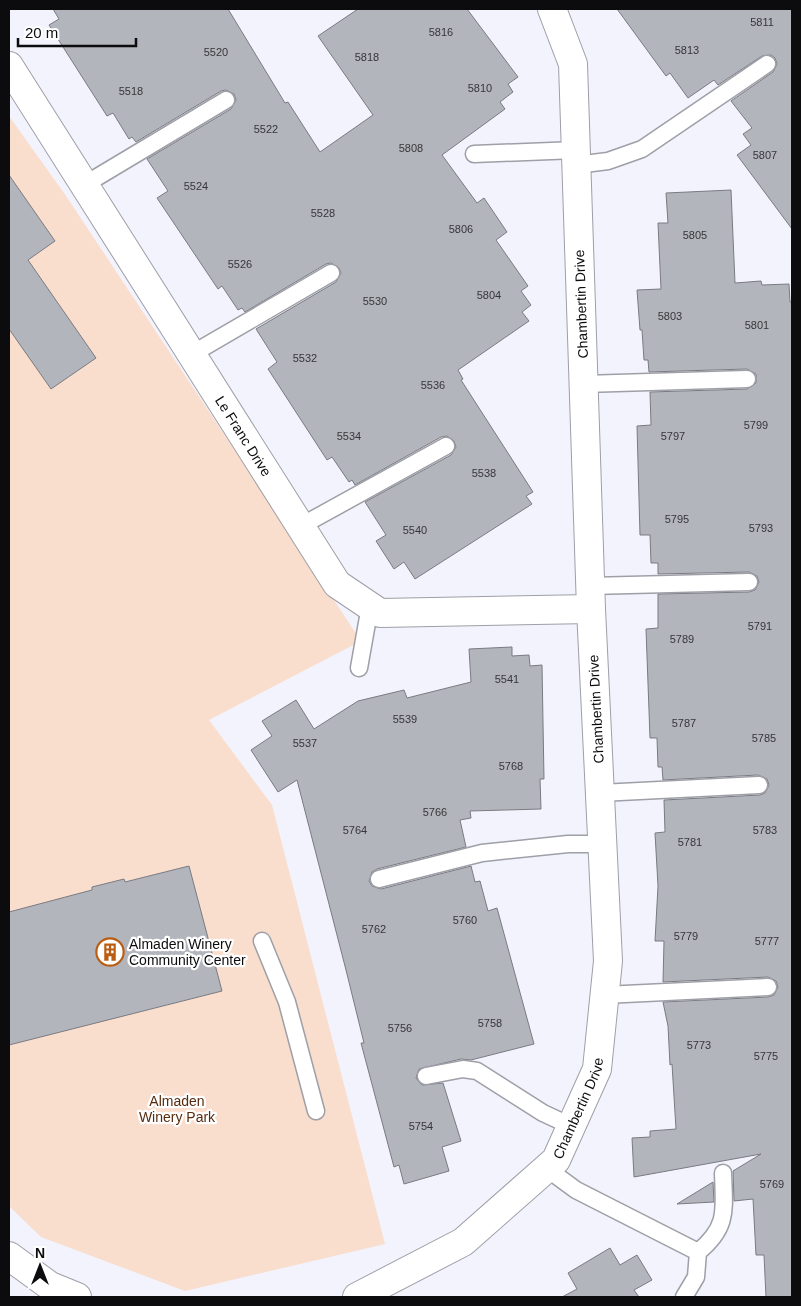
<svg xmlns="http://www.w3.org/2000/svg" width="801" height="1306" viewBox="0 0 801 1306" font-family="Arial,sans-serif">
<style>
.green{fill:#f9ddcd}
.building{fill:#b3b5bc;stroke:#7a7b82}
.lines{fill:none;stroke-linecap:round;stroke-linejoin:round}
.service-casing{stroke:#9e9fa7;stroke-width:19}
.minor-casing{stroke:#9e9fa7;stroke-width:30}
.service{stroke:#fff;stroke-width:16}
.minor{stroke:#fff;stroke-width:28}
.labels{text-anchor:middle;stroke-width:4.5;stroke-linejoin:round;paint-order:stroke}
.number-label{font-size:11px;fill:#36363a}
.street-label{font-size:14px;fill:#0c0c0f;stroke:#fff}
.poi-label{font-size:14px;fill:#0c0c0f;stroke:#fff;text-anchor:start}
.park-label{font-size:14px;fill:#572c0f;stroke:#fff}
</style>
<rect width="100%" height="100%" fill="#f2f3fc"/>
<path class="green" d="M9,116l57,80 295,445 -152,79 63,85 113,439 -200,47 -144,-54 -32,-31z"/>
<path class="building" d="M53,9h175l57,94 3,-1 32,50 53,-37 -55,-79 40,-27h109l51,68 -10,7 5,8 -13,10 5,7 -63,46 35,48 7,-5 23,34 -11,8 32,46 -7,5 10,14 -9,7 7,9 -71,49 5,9 -2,1 72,112 -7,4 6,8 -117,75 -11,-17 -10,7 -18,-28 10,-6 -21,-33 86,-47 5,-8 -2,-6 -7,-5 -6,1 -86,48 -3,-5 -3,2 -17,-25 -5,3 -59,-91 9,-7 -21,-33 80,-47 5,-9 -2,-5 -8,-5 -5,1 -81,48 -3,-4 -4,2 -16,-24 -4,3 -61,-91 11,-7 -21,-32 84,-50 5,-9 -2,-6 -8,-4 -5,1 -85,51 -4,-5 -3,2 -16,-26 -6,3 -58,-91 10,-6z
M617,9h175v220l-55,-74 14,-10 -8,-11 9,-6 -21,-27 42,-29 4,-8 -2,-6 -4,-3 -9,1 -44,29 -4,-5 -26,18 -18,-25 -4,3z
M9,175l46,66 -27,19 68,98 -45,31 -42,-60z
M731,190l4,93 26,-2 1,4 27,-1 1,18h2v995h-26l-2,-42h-8l-3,-56 -19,2 -1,-30 28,-17 -127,23 -2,-39 18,-1v-6l26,-2 -4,-65 -2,1 -2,-39 -5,-24 105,-5 6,-2 4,-8 -2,-6 -8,-4 -105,5 1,-41h-9l3,-55 -3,-53 10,-1 -1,-32 96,-5 5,-2 4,-8 -2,-6 -9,-4 -95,5 -1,-13h-4l-1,-29h-7l-4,-109 12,-1v-34l91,-2 6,-2 4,-8 -2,-6 -8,-4 -91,2v-11h-7l-1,-28h-10l-3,-109 14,-1 -1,-33 97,-3 9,-6v-9l-9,-5 -98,3 -1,-12h-4l-2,-30h-2l-3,-40 24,-1 -3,-66h10l-2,-30z
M512,647v9l17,-1 1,11 12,-1 2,114h-4l1,30 -71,2 1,7 -11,2 6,27 -89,22 -5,3 -3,9 3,5 9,3 90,-23 4,16 5,-1 8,30 9,-3 37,136 -63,16 -10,-1 -42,10 -3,9 6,7 21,-2 18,58 -19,6 7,24 -45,13 -5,-19 -5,2 -33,-124h3l-18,-73 -49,-190 -19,12 -27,-42 21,-14 -10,-15 34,-21 18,29 44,-28 46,-11 3,8 64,-16 -2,-33z
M189,866l33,125 -213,54v-133l83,-22v-3l32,-8 1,3z
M713,1182l1,20 -37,2z
M610,1248l10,17 17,-10 15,25 -18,10 5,7h-77l15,-8 -9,-16z"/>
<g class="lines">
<g class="service-casing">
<path id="service" d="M474,154l102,-4
M576,165l32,-4 34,-12 125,-85
M84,185l142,-85
M192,354l139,-81
M584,384l163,-5
M301,526l145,-80
M590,586l159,-4
M359,668l11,-62
M600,793l159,-8
M379,879l103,-26 86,-9h34
M262,941l25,61 29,109
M604,995l164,-8
M426,1076l37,-7 14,2 66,42 28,13
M546,1168l30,22 122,62c31,-25 26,-43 25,-79
M684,1297l12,-20 2,-25"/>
</g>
<g class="minor-casing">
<g id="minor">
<path id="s1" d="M9,66l328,518 43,29 211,-4"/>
<path d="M9,1256l41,30 27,11"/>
<path id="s2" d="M357,1297l106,-55 93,-82 41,-91 11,-108 -17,-352 -18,-545 -21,-55"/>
</g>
</g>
<use href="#service" class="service"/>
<use href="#minor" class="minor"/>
</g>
<defs>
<g id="building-ring" transform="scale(1.4375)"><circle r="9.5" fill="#fff" stroke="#bb5d11" stroke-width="1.5"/><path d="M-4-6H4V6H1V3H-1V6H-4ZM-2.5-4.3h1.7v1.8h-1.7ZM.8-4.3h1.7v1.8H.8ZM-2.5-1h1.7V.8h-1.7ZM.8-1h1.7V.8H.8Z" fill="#bb5d11"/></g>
</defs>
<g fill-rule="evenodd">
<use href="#building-ring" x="110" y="952"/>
</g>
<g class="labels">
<g class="number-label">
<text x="762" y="26">5811</text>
<text x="441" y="36">5816</text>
<text x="687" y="54">5813</text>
<text x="216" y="56">5520</text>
<text x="367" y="61">5818</text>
<text x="480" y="92">5810</text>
<text x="131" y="95">5518</text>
<text x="266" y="133">5522</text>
<text x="411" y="152">5808</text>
<text x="765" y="159">5807</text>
<text x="196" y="190">5524</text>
<text x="323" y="217">5528</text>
<text x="461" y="233">5806</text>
<text x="695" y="239">5805</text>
<text x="240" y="268">5526</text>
<text x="489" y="299">5804</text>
<text x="375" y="305">5530</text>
<text x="670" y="320">5803</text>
<text x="757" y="329">5801</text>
<text x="305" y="362">5532</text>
<text x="433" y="389">5536</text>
<text x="756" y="429">5799</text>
<text x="349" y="440">5534</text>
<text x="673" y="440">5797</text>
<text x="484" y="477">5538</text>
<text x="677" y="523">5795</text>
<text x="761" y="532">5793</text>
<text x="415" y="534">5540</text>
<text x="760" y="630">5791</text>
<text x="682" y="643">5789</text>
<text x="507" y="683">5541</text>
<text x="405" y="723">5539</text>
<text x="684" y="727">5787</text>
<text x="764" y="742">5785</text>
<text x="305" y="747">5537</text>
<text x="511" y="770">5768</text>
<text x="435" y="816">5766</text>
<text x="355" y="834">5764</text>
<text x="765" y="834">5783</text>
<text x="690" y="846">5781</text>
<text x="465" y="924">5760</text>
<text x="374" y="933">5762</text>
<text x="686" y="940">5779</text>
<text x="767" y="945">5777</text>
<text x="490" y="1027">5758</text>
<text x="400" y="1032">5756</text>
<text x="699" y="1049">5773</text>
<text x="766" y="1060">5775</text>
<text x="421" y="1130">5754</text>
<text x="772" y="1188">5769</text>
</g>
<g class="street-label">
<text transform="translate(581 304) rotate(-92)" y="5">Chambertin Drive</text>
<text dy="5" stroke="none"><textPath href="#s1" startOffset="438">Le Franc Drive</textPath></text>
<text transform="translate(596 709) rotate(-93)" y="5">Chambertin Drive</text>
<text dy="5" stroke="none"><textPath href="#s2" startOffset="300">Chambertin Drive</textPath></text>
</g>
<g class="poi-label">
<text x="129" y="949">Almaden Winery<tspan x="129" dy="16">Community Center</tspan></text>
</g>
<g class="park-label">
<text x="177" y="1106">Almaden<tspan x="177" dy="16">Winery Park</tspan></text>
</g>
</g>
<rect width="801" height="1306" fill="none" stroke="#0c0c0f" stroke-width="20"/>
<g transform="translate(40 1266)" stroke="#ffffff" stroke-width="4" paint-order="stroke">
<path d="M0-4L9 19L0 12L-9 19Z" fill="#0c0c0f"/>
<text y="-8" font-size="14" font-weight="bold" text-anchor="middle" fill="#0c0c0f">N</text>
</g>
<path d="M18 38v8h118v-8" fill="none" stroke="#0c0c0f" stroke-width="2.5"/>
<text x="25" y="38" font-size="15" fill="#0c0c0f" stroke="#ffffff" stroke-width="4" paint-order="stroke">20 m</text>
</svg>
